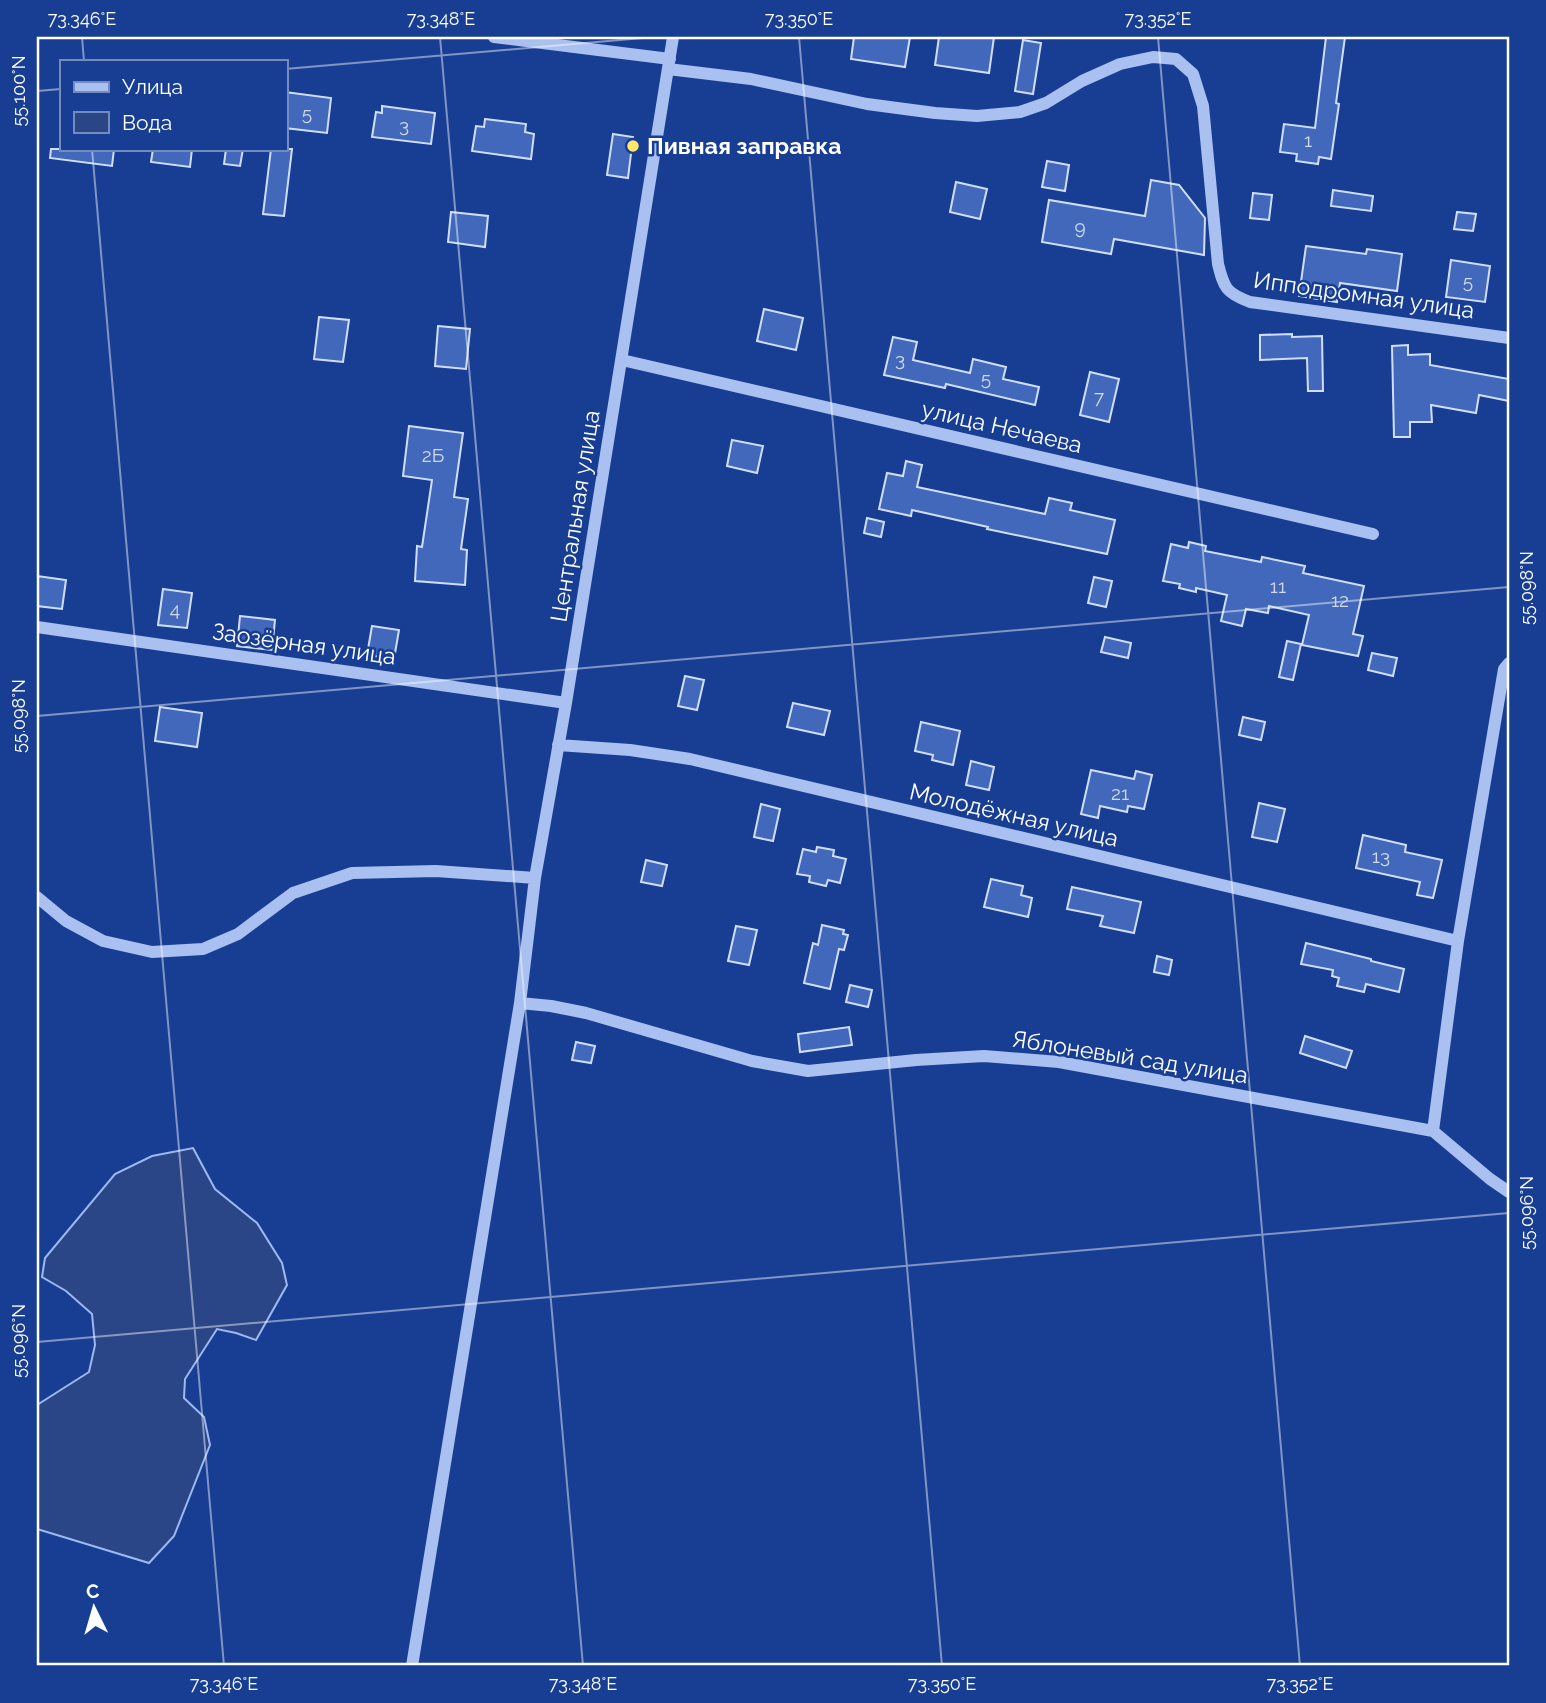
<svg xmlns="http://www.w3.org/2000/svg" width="1546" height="1703" viewBox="0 0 1546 1703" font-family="Raleway,sans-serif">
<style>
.water{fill:#2b4687;stroke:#9cb9f2;stroke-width:2}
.building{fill:#4168bb;stroke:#d0defb;stroke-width:2}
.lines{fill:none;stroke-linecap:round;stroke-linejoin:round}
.minor{stroke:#a9c0f0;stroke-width:12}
.ticks{fill:none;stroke:#fff;stroke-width:2;stroke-opacity:0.45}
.poi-dot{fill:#ffe868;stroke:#183e94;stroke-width:2.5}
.labels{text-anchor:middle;stroke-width:5;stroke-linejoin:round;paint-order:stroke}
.number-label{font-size:19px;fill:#d0d9ee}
.poi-label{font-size:23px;font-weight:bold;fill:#fff;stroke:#183e94;text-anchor:start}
.street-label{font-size:23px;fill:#fff;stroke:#183e94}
.neatline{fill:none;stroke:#fff;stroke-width:2.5}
.ticks-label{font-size:18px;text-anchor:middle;fill:#fff}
</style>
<rect width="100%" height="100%" fill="#183e94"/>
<path class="water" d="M193,1148l22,41 42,34 25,40 5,22 -31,55 -20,-7 -19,-4 -32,50 -1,19 20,19 6,28 -36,91 -25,27 -112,-34v-124l52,-33 6,-27 -3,-31 -26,-23 -24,-14 3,-19 70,-84 37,-18z"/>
<path class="building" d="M854,37h56l-5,30 -54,-8z
M939,37h55l-5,36 -54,-8z
M1326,37h19l-9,66 3,1 -8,55 -12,-2 -1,7 -22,-3 1,-7 -17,-2 4,-28 31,4z
M1023,40l18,3 -8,51 -18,-3z
M285,92l46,6 -4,35 -42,-5z
M382,106l53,7 -4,31 -59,-7 4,-25 6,1z
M485,119l41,5 -1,8 9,2 -3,25 -59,-8 4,-25 8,1z
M613,134l20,3 -5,41 -21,-3z
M51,149h63l-2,17 -62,-8z
M153,149h39l-2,18 -39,-5z
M226,149h17l-3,17 -16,-2z
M271,149h21l-8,67 -21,-2z
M1047,161l22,4 -4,26 -23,-4z
M1151,180l28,5 26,33 -1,37 -90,-16 -3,15 -69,-12 7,-42 96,16z
M956,182l31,7 -7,30 -30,-7z
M1333,190l40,6 -2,15 -40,-5z
M1253,193l19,2 -3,25 -19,-2z
M451,212l37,4 -3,31 -37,-5z
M1457,212l19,2 -3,17 -19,-2z
M1306,246l60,8 1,-5 35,5 -5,37 -57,-8 -3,19 -38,-6z
M1451,260l39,6 -5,36 -39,-5z
M764,309l39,9 -7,32 -39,-9z
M319,317l30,3 -6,42 -29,-3z
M438,326l32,3 -4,40 -31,-3z
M1292,334v3l30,-1 1,55h-15l-1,-33 -47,2v-25z
M893,337l24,5 -4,18 57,13 3,-14 33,8 -3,12 36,8 -4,18 -89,-21 -1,4 -61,-13z
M1408,345v10l22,-1v11l79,14v22l-30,-6 -3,18 -45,-8 1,17h-22v15h-16l-2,-91z
M1090,372l29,7 -10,43 -29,-7z
M409,426l54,7 -9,64 14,2 -7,50 6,1 -2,35 -50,-4 2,-35 5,1 10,-67 -29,-4z
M732,440l31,6 -6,27 -30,-7z
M906,461l16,4 -5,22 128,27 4,-16 23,5 -2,7 45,10 -8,34 -120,-25 1,-2 -76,-17 -1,6 -32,-7 8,-36 16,3z
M867,518l17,4 -3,15 -17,-4z
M1189,542l17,4 -1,5 56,11 1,-5 43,9 -2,7 61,13 -11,48 10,2 -5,20 -56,-11 7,-30 -40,-9 -1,7 -22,-4 -4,17 -21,-5 6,-26 -31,-7v4l-17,-4 1,-4 -17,-3 8,-37 17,4z
M37,576l29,4 -4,29 -25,-3z
M1094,577l18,4 -6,26 -18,-4z
M163,589l29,4 -5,35 -29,-3z
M240,616l35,4 -3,30 -35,-4z
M372,626l27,4 -5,29 -27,-4z
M1105,637l26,6 -3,15 -27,-6z
M1287,641l14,3 -8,36 -14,-3z
M1372,653l25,5 -4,18 -25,-6z
M685,676l19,4 -7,30 -19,-4z
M793,703l37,8 -6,24 -37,-8z
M160,707l42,6 -5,34 -42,-6z
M1243,717l22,5 -4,18 -22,-5z
M921,722l39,9 -7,34 -21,-5 1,-5 -18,-4z
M971,761l23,6 -5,23 -23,-5z
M1091,770l43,9 2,-8 16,4 -8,34 -16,-3 -1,6 -27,-6 -2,12 -17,-4z
M1259,803l26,6 -8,33 -25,-5z
M761,804l19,5 -7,32 -19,-4z
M1363,835l43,10 -1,7 37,8 -9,38 -16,-3 3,-13 -64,-14z
M817,847l17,3 -1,6 13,3 -6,24 -12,-3 -2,6 -17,-4 1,-6 -13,-2 6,-25 13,3z
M646,860l21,5 -5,21 -21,-4z
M991,879l32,7 -2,9 11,3 -4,19 -44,-10z
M1072,887l69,15 -7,31 -34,-7 3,-10 -36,-7z
M822,925l22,5 -1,4 5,1 -4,15 -5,-1 -9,40 -26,-6 9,-40 5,2z
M736,926l21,4 -8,35 -21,-4z
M1306,943l65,16v2l33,8 -5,23 -33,-8 -2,8 -27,-6 2,-8 -7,-2 1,-6 -32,-6z
M1157,956l15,4 -3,15 -15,-3z
M850,985l22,5 -4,17 -22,-5z
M849,1027l3,18 -52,7 -2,-18z
M1305,1036l47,15 -6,17 -46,-15z
M576,1042l19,4 -4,17 -19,-3z"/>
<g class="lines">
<path class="minor" d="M494,37l176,22
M668,69l83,10 116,25 68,9 42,3 43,-4 26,-9 36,-22 38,-17 33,-7 23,2 17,15 10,32 15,158c6,24 8,29 32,38l259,36
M622,360l751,174
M37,627l529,76
M558,745l72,5 60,9 768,182
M37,897l29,24 37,20 49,11 51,-3 35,-15 55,-41 59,-20 84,-2 99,7
M520,1003l31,3 35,7 166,48 56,10 108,-11 68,-4 75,6 374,69 57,48 19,13
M1433,1131l25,-190 46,-272 5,-6
M412,1666l108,-663 15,-125 31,-175 107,-666"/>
</g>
<path class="ticks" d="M82,37l2,24M440,37l143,1629M799,37l143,1629M1158,37l142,1629M285,69l369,-32M37,91l24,-2M92,149l132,1517M37,716l1472,-129M37,1342l1472,-129"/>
<circle class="poi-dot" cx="633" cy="146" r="7"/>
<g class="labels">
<g class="number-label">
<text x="307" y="120">5</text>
<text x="404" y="132">3</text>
<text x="1308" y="147">1</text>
<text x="1080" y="234">9</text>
<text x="1468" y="288">5</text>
<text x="900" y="366">3</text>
<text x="986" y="385">5</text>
<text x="1099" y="404">7</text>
<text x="433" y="462">2Б</text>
<text x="1278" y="593">11</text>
<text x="1340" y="607">12</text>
<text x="175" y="616">4</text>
<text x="1120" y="800">21</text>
<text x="1381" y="863">13</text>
</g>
<g class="poi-label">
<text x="647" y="154">Пивная заправка</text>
</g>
<g class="street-label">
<text transform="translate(1364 295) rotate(8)" y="8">Ипподромная улица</text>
<text transform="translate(1002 427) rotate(13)" y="8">улица Нечаева</text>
<text transform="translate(575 516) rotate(-81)" y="8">Центральная улица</text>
<text transform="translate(304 644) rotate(8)" y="8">Заозёрная улица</text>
<text transform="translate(1014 815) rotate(13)" y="8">Молодёжная улица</text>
<text transform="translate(1130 1057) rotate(9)" y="8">Яблоневый сад улица</text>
</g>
</g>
<rect width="1546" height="1703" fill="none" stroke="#183e94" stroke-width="77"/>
<rect x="60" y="60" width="228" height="91" fill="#183e94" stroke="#748bbf" stroke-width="2"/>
<rect x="74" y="82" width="35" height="10" fill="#a9c0f0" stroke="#748bbf" stroke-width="2"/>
<text x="122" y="94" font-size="21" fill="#ffffff">Улица</text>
<rect x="74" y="112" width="35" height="21" fill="#2b4687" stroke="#748bbf" stroke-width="2"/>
<text x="122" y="130" font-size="21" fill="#ffffff">Вода</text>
<g transform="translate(94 1608) rotate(355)" stroke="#183e94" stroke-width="5" paint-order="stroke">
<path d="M0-5L12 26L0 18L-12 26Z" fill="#ffffff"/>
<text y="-10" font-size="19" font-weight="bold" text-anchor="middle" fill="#ffffff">С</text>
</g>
<rect x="38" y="38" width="1470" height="1626" class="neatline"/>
<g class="ticks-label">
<text x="82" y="25">73.346°E</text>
<text x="441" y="25">73.348°E</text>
<text x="799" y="25">73.350°E</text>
<text x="1158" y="25">73.352°E</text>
<text transform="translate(19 91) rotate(-90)" y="6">55.100°N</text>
<text transform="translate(1527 588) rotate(-90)" y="6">55.098°N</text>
<text transform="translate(19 716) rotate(-90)" y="6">55.098°N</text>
<text transform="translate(1527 1213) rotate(-90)" y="6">55.096°N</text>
<text transform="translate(19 1341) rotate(-90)" y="6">55.096°N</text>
<text x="224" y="1690">73.346°E</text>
<text x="583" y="1690">73.348°E</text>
<text x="942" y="1690">73.350°E</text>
<text x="1300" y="1690">73.352°E</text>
</g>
</svg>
